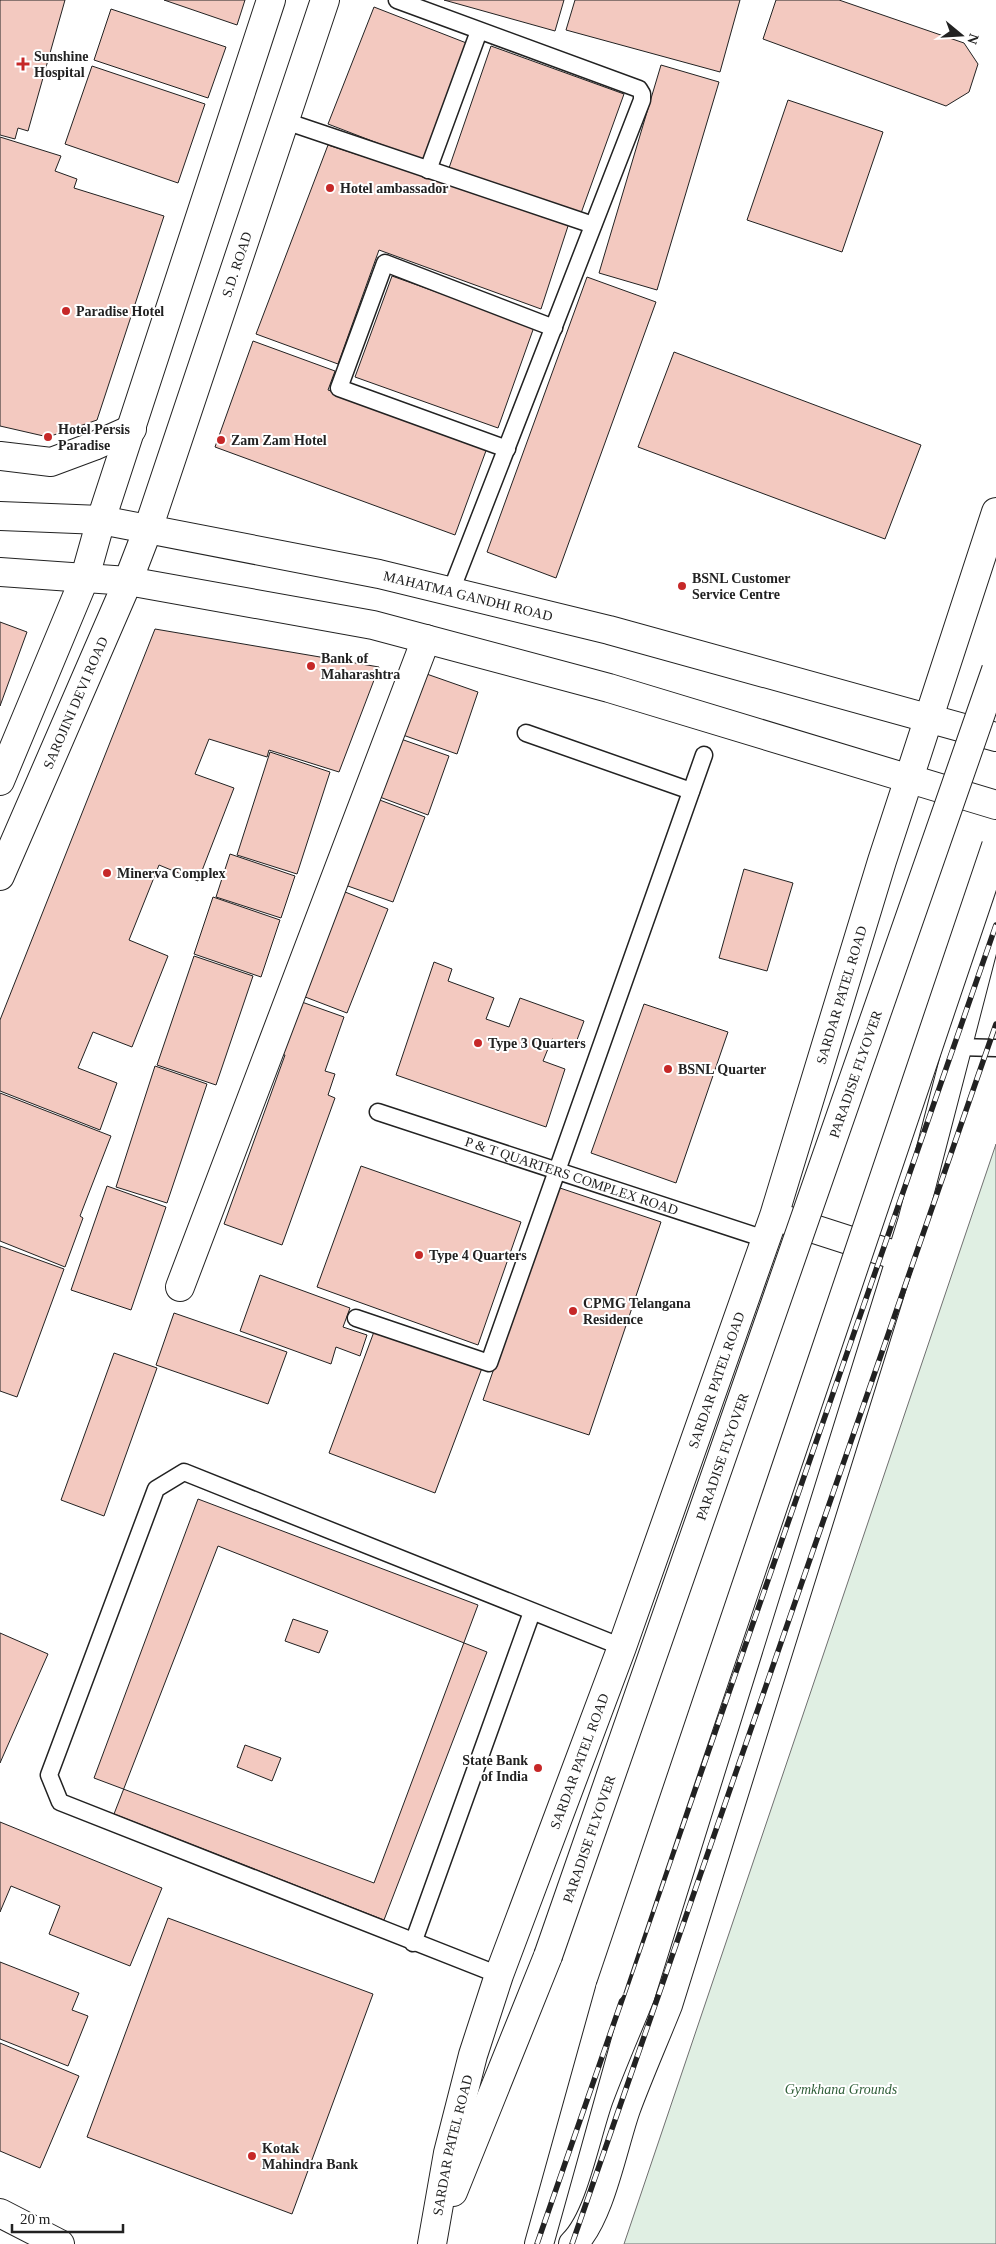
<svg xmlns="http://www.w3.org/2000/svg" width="996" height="2244" viewBox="0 0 996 2244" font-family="'Times New Roman',serif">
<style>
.green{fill:#e0efe3;stroke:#6f6f6f}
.building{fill:#f3c9c0;stroke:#222;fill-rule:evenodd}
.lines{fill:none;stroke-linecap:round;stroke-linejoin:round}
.service-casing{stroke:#222;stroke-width:19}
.minor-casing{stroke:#222;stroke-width:30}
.tertiary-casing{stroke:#222;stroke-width:30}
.secondary-casing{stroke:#222;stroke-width:30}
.primary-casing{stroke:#222;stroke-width:30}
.trunk-casing{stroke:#222;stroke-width:30}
.service{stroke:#fff;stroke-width:16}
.minor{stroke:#fff;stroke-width:28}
.tertiary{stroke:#fff;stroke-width:28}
.secondary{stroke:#fff;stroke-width:28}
.primary{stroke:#fff;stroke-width:28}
.trunk{stroke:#fff;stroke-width:28}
.rail-casing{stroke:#222;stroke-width:5.5}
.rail{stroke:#fff;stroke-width:4;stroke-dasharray:11;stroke-linecap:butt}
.primary-bridge-casing{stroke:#222;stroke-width:30;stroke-linecap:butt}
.primary-bridge{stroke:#fff;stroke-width:28}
.poi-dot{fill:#c62828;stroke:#fff;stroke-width:2}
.labels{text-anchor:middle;stroke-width:4;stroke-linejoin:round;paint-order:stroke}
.poi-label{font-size:14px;font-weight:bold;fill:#222;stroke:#fff;text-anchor:start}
.street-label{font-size:14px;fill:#222;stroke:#fff}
.park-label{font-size:14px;font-style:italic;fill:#2f5e38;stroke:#fff}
</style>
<rect width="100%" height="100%" fill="#fff"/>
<path class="green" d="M996,1144v1100h-372z"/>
<path class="building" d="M0,0h65l-37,131 -10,-3 -3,11 -15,-4z
M164,0h81l-8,25z
M444,0h120l-9,31z
M575,0h165l-20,72 -154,-42z
M776,0h63l125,43 14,21 -9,28 -23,14 -183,-67z
M374,7l95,37 -45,117 -96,-37z
M111,9l115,38 -18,51 -114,-38z
M491,46l133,48 -44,122 -131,-48z
M661,65l58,17 -62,208 -58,-17z
M92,66l113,38 -27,79 -113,-39z
M788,100l95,32 -41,120 -95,-32z
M0,137l61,19 -6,15 22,8 -3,9 90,28 -67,204 -49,17 -48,-11z
M328,145l241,78 -28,86 -162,-59 -41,114 -82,-30z
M392,276l142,51 -36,101 -143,-51z
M587,277l69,25 -100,276 -69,-26z
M253,341l82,30 -7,19 159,58 -32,87 -240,-88z
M674,352l247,93 -36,94 -247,-92z
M0,622l27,10 -27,74z
M155,629l224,38 -40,105 -70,-22 -2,7 -58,-18 -14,35 39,14 -36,93 -39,-16 -30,75 39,16 -36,91 -39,-15 -15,36 39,15 -17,47 -100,-39v-71z
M421,672l57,20 -21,62 -57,-20z
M398,738l51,18 -21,59 -51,-19z
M270,752l60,20 -33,102 -60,-19z
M377,799l48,18 -32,85 -48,-17z
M230,854l65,22 -14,42 -65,-21z
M744,869l49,14 -26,88 -48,-13z
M340,890l48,19 -41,104 -47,-18z
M213,897l67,23 -19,57 -67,-23z
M194,956l59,20 -37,109 -59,-20z
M434,962l18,7 -4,12 46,17 -8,21 23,8 11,-29 64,23 -10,27 -22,-9 -9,22 22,8 -19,58 -150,-52z
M299,1001l45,16 -19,54 10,3 -7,21 7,3 -53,147 -58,-21 61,-169 -5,-1z
M644,1004l84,28 -52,151 -85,-30z
M155,1066l52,18 -40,119 -51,-16z
M0,1093l111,43 -31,80 3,2 -18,49 -65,-26z
M361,1166l160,56 -43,123 -161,-58z
M107,1186l59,21 -35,103 -60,-20z
M557,1187l104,35 -72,213 -106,-35z
M0,1246l64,23 -47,128 -17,-6z
M260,1275l90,33 -7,19 24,8 -7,21 -24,-9 -5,17 -91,-33z
M174,1313l113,39 -19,52 -112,-39z
M375,1329l107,39 -47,125 -106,-40z
M114,1353l43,15 -53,148 -43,-16z
M198,1499l280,106 -104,278 -280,-105zM293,1619l35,12 -9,22 -34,-12zM245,1745l36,13 -9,23 -35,-14z
M218,1546l269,106 -103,268 -270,-106z
M0,1633l48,21 -48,109z
M0,1822l162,66 -32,78 -81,-32 11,-28 -49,-20 -11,26z
M168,1918l205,76 -81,220 -205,-77z
M0,1962l79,31 -7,17 16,6 -20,50 -68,-27z
M0,2043l79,33 -39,92 -40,-17z"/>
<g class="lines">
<g class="service-casing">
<g id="service">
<path d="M397,0l242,89 3,5v6l-191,491"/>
<path d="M285,121l308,104"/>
<path d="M428,170l51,-139"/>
<path d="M507,449l-168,-61 46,-125 169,65"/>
<path d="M526,733l165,58"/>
<path d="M957,1047l39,1"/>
<path id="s1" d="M378,1112l387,127"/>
<path d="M356,1318l133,45 215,-608"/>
<path d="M413,1943l119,-331"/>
<path d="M499,1975l-439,-173 -11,-27 107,-286 28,-17 438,175"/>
</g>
</g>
<g class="minor-casing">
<path id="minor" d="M180,1287l246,-648
M0,2213l60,31"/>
</g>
<g class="tertiary-casing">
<g id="tertiary">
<path d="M0,456l51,6 43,-16 38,-17"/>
<path d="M101,520l170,-520"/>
<path id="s2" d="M148,529l177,-529"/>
</g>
</g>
<g class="secondary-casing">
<g id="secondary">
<path d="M0,781l85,-204 16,-57"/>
<path id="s3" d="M0,876l128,-295 20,-52"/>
</g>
</g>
<g class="primary-casing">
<g id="primary">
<path d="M780,1218l121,39"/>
<path d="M453,2192l95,-236"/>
<path id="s4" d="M432,2244l16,-91 25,-98 26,-80 123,-328 152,-431 108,-355 114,-349"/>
<path d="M539,2244l71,-255"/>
<path d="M573,2244c27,-26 40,-98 53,-135 13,-35 28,-69 42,-104l244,-783 84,-324"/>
</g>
</g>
<g class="trunk-casing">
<g id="trunk">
<path id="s5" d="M0,516l101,4 278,54 230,56 387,107"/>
<path d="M0,572l128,9 245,44 236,63 387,117"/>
<path d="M995,902l1,-2"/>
</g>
</g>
<use href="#service" class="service"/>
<use href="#minor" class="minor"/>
<use href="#tertiary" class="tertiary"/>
<use href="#secondary" class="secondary"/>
<use href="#primary" class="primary"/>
<use href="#trunk" class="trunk"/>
<g class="rail-casing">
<path id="rail" d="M537,2244l459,-1319
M572,2244l424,-1220"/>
</g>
<use href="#rail" class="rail"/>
<g class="primary-bridge-casing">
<g id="primary-bridge">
<path id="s6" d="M548,1956l448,-1286"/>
<path d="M610,1989l386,-1143"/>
</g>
</g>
<use href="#primary-bridge" class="primary-bridge"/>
</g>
<g class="poi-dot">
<path d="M20.5 56.5h5v5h5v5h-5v5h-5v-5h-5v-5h5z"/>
<circle cx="330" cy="188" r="5"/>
<circle cx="66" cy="311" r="5"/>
<circle cx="48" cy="437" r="5"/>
<circle cx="221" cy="440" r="5"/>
<circle cx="682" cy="586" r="5"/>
<circle cx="311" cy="666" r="5"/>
<circle cx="107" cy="873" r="5"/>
<circle cx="478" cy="1043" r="5"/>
<circle cx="668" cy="1069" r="5"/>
<circle cx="419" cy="1255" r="5"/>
<circle cx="573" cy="1311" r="5"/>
<circle cx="538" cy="1768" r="5"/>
<circle cx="252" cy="2156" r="5"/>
</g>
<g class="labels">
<g class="poi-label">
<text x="34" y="61">Sunshine<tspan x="34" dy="16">Hospital</tspan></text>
<text x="340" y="193">Hotel ambassador</text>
<text x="76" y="316">Paradise Hotel</text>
<text x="58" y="434">Hotel Persis<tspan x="58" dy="16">Paradise</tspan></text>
<text x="231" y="445">Zam Zam Hotel</text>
<text x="692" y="583">BSNL Customer<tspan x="692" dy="16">Service Centre</tspan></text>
<text x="321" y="663">Bank of<tspan x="321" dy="16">Maharashtra</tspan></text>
<text x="117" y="878">Minerva Complex</text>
<text x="488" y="1048">Type 3 Quarters</text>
<text x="678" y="1074">BSNL Quarter</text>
<text x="429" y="1260">Type 4 Quarters</text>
<text x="583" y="1308">CPMG Telangana<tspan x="583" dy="16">Residence</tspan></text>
<text x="528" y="1765" text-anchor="end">State Bank<tspan x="528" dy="16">of India</tspan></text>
<text x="262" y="2153">Kotak<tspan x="262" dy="16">Mahindra Bank</tspan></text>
</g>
<g class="street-label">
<text dy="5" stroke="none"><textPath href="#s2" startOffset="279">S.D. ROAD</textPath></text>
<text dy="5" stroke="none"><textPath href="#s5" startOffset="476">MAHATMA GANDHI ROAD</textPath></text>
<text dy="5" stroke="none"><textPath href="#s3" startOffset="189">SAROJINI DEVI ROAD</textPath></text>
<text dy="5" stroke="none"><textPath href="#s4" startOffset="1316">SARDAR PATEL ROAD</textPath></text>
<text dy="5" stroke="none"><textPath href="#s6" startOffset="934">PARADISE FLYOVER</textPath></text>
<text dy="5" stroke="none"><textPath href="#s1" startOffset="204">P &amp; T QUARTERS COMPLEX ROAD</textPath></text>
<text dy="5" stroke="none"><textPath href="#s4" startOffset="911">SARDAR PATEL ROAD</textPath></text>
<text dy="5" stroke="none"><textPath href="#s6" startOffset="529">PARADISE FLYOVER</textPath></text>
<text dy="5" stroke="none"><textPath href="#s4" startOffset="506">SARDAR PATEL ROAD</textPath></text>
<text dy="5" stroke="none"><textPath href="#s6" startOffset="124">PARADISE FLYOVER</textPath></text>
<text dy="5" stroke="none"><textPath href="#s4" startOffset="101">SARDAR PATEL ROAD</textPath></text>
</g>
<g class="park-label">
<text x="841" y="2094">Gymkhana Grounds</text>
</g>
</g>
<g transform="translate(961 35) rotate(108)" stroke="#ffffff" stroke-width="4" paint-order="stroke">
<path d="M0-4L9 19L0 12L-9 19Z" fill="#222222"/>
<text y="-8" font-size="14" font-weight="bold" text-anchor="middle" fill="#222222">N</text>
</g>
<path d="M12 2224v8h111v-8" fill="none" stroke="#222222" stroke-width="2.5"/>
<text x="20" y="2224" font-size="15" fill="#222222" stroke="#ffffff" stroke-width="4" paint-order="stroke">20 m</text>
</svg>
